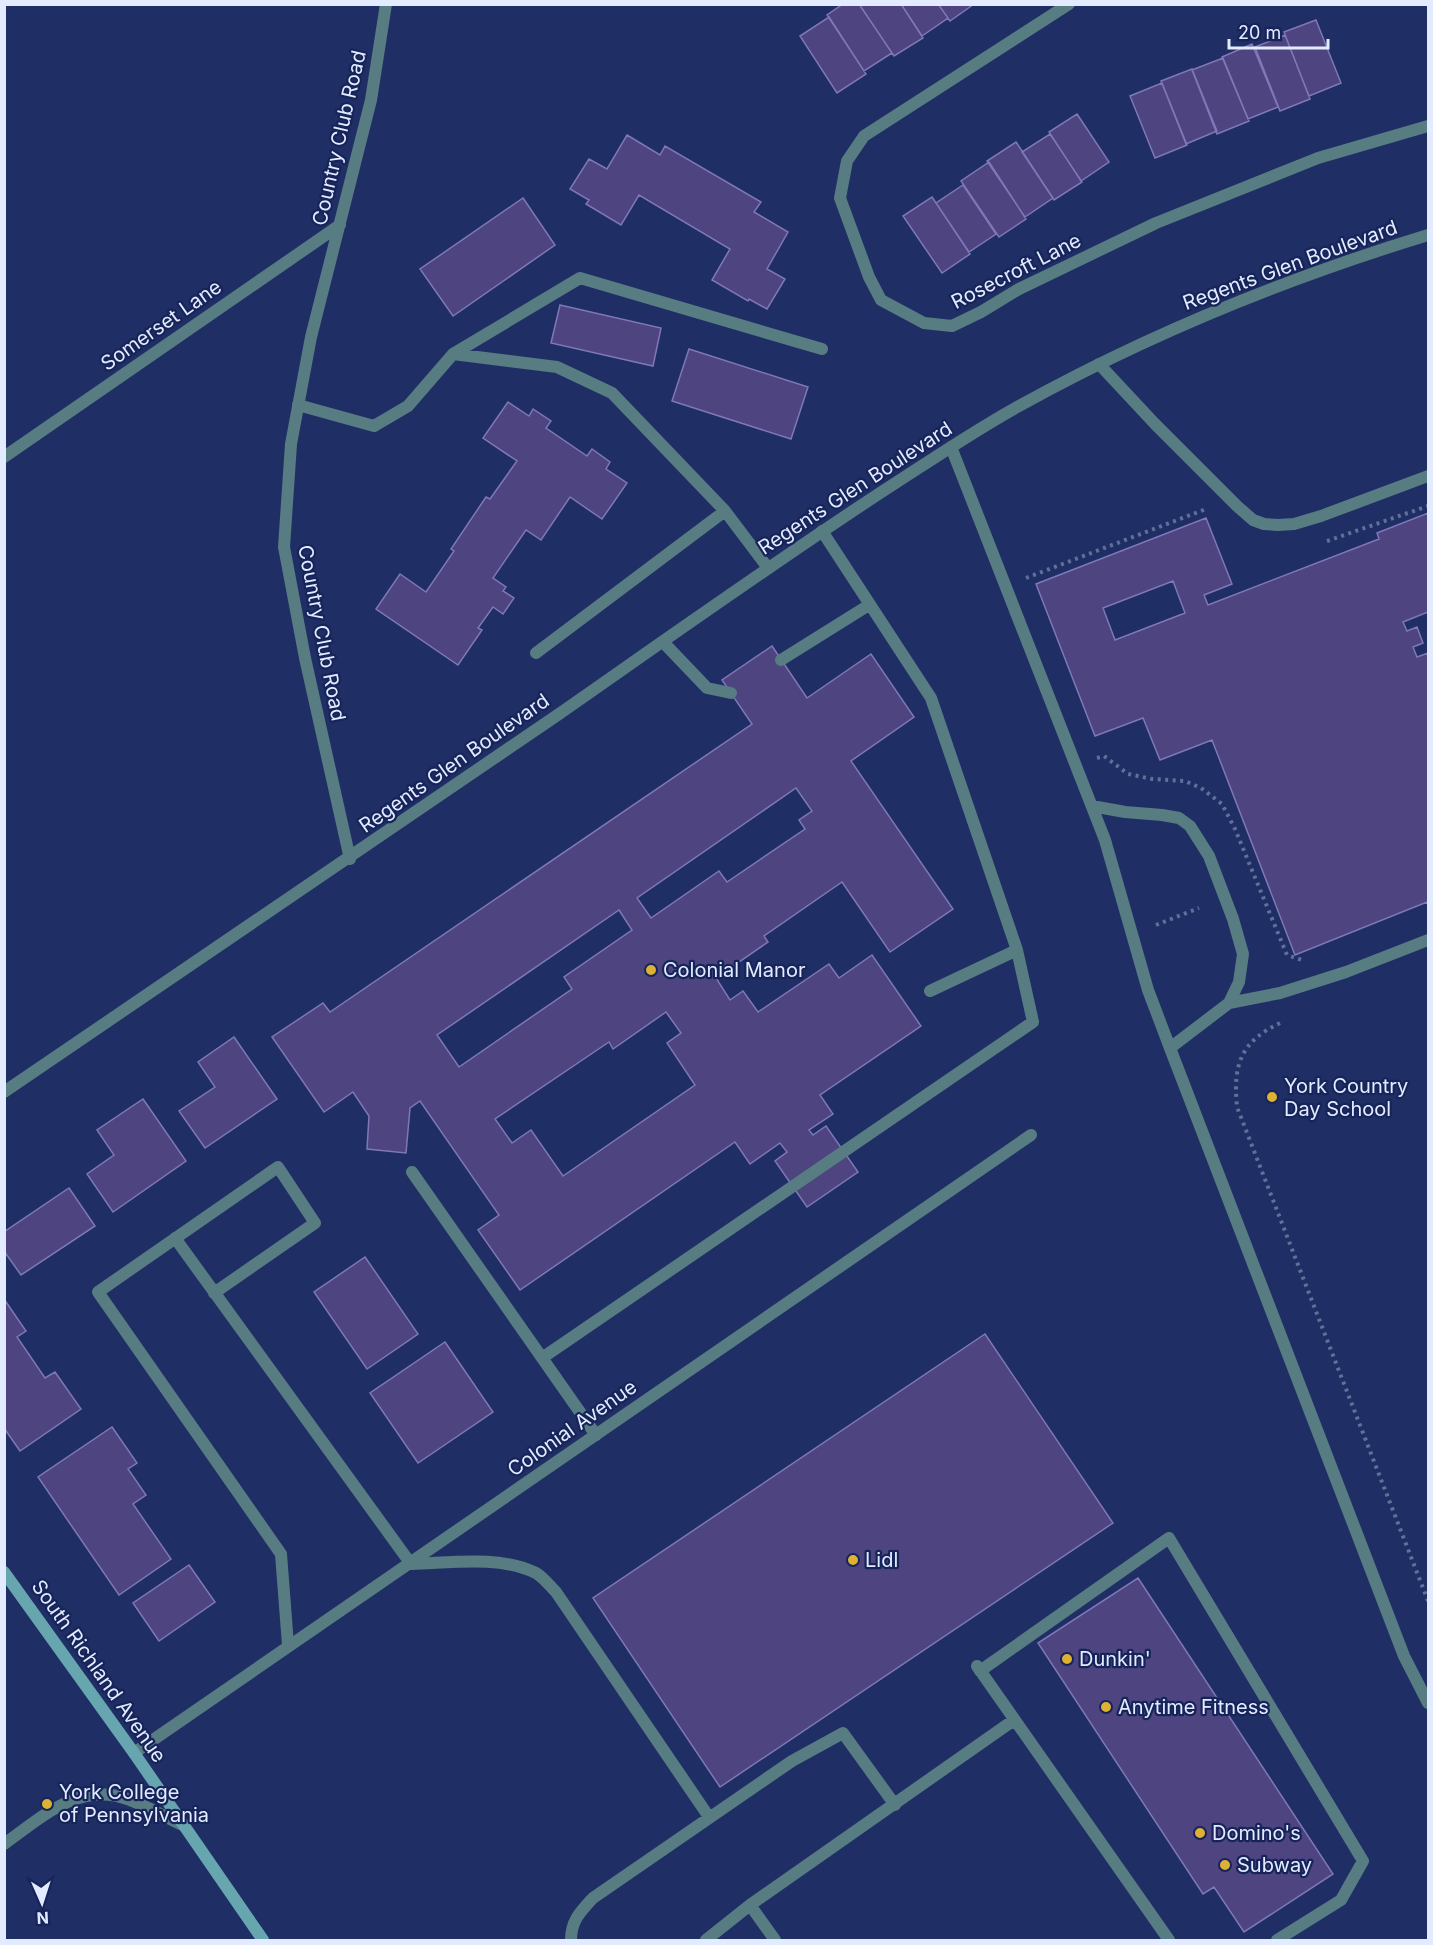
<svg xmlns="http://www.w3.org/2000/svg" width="1433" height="1945" viewBox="0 0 1433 1945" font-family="Inter,sans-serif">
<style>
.building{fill:#4d4480;stroke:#7f77b8;stroke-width:1.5;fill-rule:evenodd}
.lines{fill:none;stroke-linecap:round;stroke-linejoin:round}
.path{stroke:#616f99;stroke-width:4;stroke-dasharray:3 4.5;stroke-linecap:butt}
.service{stroke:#577d83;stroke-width:12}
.minor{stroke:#577d83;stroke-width:12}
.secondary{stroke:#67a6af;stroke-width:12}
.poi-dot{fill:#ddb133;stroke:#162459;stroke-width:2}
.labels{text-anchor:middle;stroke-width:4.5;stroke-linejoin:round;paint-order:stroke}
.street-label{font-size:20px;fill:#e2ebff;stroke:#162459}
.poi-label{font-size:20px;fill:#e2ebff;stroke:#162459;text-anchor:start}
</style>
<rect width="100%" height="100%" fill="#1f2f65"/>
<path class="building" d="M843,4h16l33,49 -28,18 -37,-56z
M859,4h42l22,34 -29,18z
M901,4h37l10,14 -26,18z
M938,4h36l-24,17z
M829,17l37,57 -29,19 -37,-57z
M1316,20l25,63 -32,13 -25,-64z
M1285,35l25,64 -30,12 -25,-64z
M1252,44l26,63 -30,12 -26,-62z
M1223,58l26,63 -32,13 -25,-64z
M1192,69l25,62 -31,13 -25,-63z
M1162,83l25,62 -32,13 -25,-62z
M1077,114l32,48 -28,19 -32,-49z
M1050,134l32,48 -28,18 -32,-48z
M627,135l33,20 5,-9 96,56 -7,10 34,20 -21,37 18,10 -18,30 -18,-10 -1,2 -36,-21 18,-31 -91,-54 -18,30 -35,-21 3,-4 -19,-11 19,-30 18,10z
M1016,142l37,56 -28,19 -38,-56z
M989,162l37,57 -27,18 -38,-56z
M963,185l33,49 -27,18 -33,-49z
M932,197l38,57 -28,19 -39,-57z
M523,198l32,47 -102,71 -33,-47z
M560,305l101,23 -8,38 -102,-23z
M689,349l119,38 -17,52 -119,-38z
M508,402l21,14 4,-7 18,12 -5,7 41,28 5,-7 18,13 -4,7 21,14 -25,36 -32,-22 -29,43 -15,-10 -33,48 13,9 -3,4 11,7 -11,16 -10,-7 -15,21 4,2 -24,35 -82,-56 24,-35 26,18 28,-41 -3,-2 35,-52 4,2 27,-38 -34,-23z
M1428,513v99l-25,10 4,9 10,-4 6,16 -10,4 4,10 11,-4v252l-1,-3 -132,53 -83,-215 -52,20 -17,-42 -48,18 -59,-152 170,-66 26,66 -28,11 4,10 171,-66 -2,-6zM1173,581l12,32 -70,27 -12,-32z
M772,646l35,52 64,-44 43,63 -63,44 102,148 -63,43 -48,-70 -78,54 4,6 -52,36 14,22 13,-9 15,21 71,-48 10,14 33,-23 49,71 -101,69 13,19 -24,16 4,5 13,-9 32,46 -51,35 -32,-46 12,-9 -7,-9 -30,21 -15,-22 -215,148 -42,-60 21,-15 -79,-114 -10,7 -4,45 -39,-4 2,-33 -16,-24 -29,20 -52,-75 51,-34 7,9 422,-288 -30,-44zM796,788l16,23 -13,9 6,9 -78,53 -8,-11 -68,47 -14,-20zM619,910l13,20 -68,47 8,12 -113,78 -22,-32zM666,1012l15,21 -14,10 28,42 -132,91 -32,-46 -19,13 -17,-24 114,-77 4,7z
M234,1037l43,62 -72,49 -26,-37 36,-24 -17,-25z
M143,1099l43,62 -73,51 -26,-38 27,-19 -17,-25z
M69,1188l26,38 -74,49 -17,-24v-19z
M365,1257l53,77 -51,35 -53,-77z
M4,1299l22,32 -9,6 28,41 10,-6 26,37 -61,42 -16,-23z
M985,1334l128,189 -393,264 -127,-189z
M445,1342l48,70 -75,51 -48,-70z
M112,1427l25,36 -9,6 18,26 -13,9 38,55 -52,36 -81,-118z
M189,1565l26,37 -56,39 -26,-38z
M1138,1578l195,296 -89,58 -30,-45 -11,7 -165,-251z"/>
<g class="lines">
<path class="path" d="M1327,541l101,-35
M1026,578l180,-69
M1097,758l7,-2 24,18 24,5 33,2 16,7 21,16 13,25 52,126 15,5
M1156,925l43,-17
M1280,1023c-40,19 -47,42 -43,84l191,494"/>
<path class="service" d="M453,354l104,13 55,26 113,118 43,57
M1099,364l56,60 82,82 16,14 11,4 14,1 16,-1 27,-8 107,-40
M298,405l76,21 34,-20 45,-52 127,-76 242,71
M951,447l154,393 43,150 22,58 234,608 24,47
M663,642l44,46 24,5
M536,653l189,-142
M781,660l88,-55
M1092,806l33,6 37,3 17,3 11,8 19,30 24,63 10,35 -4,28 -10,21 -59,45
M930,991l87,-41
M1229,1003l51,-10 66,-21 82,-32
M412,1172l184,263
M175,1238l236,326c39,-1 88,-9 125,9 7,4 14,13 20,19l153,225
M214,1293l101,-70 -37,-56 -180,125 183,262 7,91
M542,1358l491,-336 -16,-72 -86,-252 -109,-167
M977,1666l192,274
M980,1671l189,-133 194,323 -22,39 -64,40
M750,1905l25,35
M571,1940c0,-19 9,-28 22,-42l199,-137 51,-28 52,72
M706,1940l44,-35 264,-185"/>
<path class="minor" d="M1069,4l-205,132 -17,25 -7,37 29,79 12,23 43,23 28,3 29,-14 38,-23 137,-66 162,-65 110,-32
M4,457l336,-232
M350,859l-45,-201 -21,-111 7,-103 20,-107 60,-237 15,-96
M4,1092c186,-125 371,-251 555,-378 106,-74 210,-148 318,-219 47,-30 93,-62 142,-89 130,-72 268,-128 409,-171
M134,1753l897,-618
M4,1844c38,-27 76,-64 126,-44 19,7 36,18 55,26"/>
<path class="secondary" d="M4,1572l130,181 129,187"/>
</g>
<g class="poi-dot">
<circle cx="651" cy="970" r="6"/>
<circle cx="1272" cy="1097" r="6"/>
<circle cx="853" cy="1560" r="6"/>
<circle cx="1067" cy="1659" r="6"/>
<circle cx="1106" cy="1707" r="6"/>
<circle cx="47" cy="1804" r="6"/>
<circle cx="1200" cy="1833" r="6"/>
<circle cx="1225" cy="1865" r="6"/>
</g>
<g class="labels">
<g class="street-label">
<text transform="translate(339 138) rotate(-77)" y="7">Country Club Road</text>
<text transform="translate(1290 265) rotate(-20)" y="7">Regents Glen Boulevard</text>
<text transform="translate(1016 271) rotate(-27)" y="7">Rosecroft Lane</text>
<text transform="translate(161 325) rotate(-35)" y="7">Somerset Lane</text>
<text transform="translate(855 488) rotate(-33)" y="7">Regents Glen Boulevard</text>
<text transform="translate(322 633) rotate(79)" y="7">Country Club Road</text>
<text transform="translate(454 763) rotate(-35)" y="7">Regents Glen Boulevard</text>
<text transform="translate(572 1428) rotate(-35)" y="7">Colonial Avenue</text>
<text transform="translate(99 1671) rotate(55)" y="7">South Richland Avenue</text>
</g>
<g class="poi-label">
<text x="663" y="977">Colonial Manor</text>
<text x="1284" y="1093">York Country<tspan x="1284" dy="23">Day School</tspan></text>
<text x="865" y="1567">Lidl</text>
<text x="1079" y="1666">Dunkin'</text>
<text x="1118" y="1714">Anytime Fitness</text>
<text x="59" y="1799">York College<tspan x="59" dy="23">of Pennsylvania</tspan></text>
<text x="1212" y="1840">Domino's</text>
<text x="1237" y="1872">Subway</text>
</g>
</g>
<rect width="1433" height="1945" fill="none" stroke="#e2ebff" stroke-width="12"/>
<g transform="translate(42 1903) rotate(177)" stroke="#162459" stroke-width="4.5" paint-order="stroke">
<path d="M0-4.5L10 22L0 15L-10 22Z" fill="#e2ebff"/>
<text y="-9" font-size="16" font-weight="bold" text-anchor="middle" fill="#e2ebff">N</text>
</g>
<path d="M1229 39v9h99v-9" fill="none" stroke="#e2ebff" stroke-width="3"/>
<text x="1238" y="39" font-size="18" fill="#e2ebff" stroke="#162459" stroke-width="4.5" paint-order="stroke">20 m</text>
</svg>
